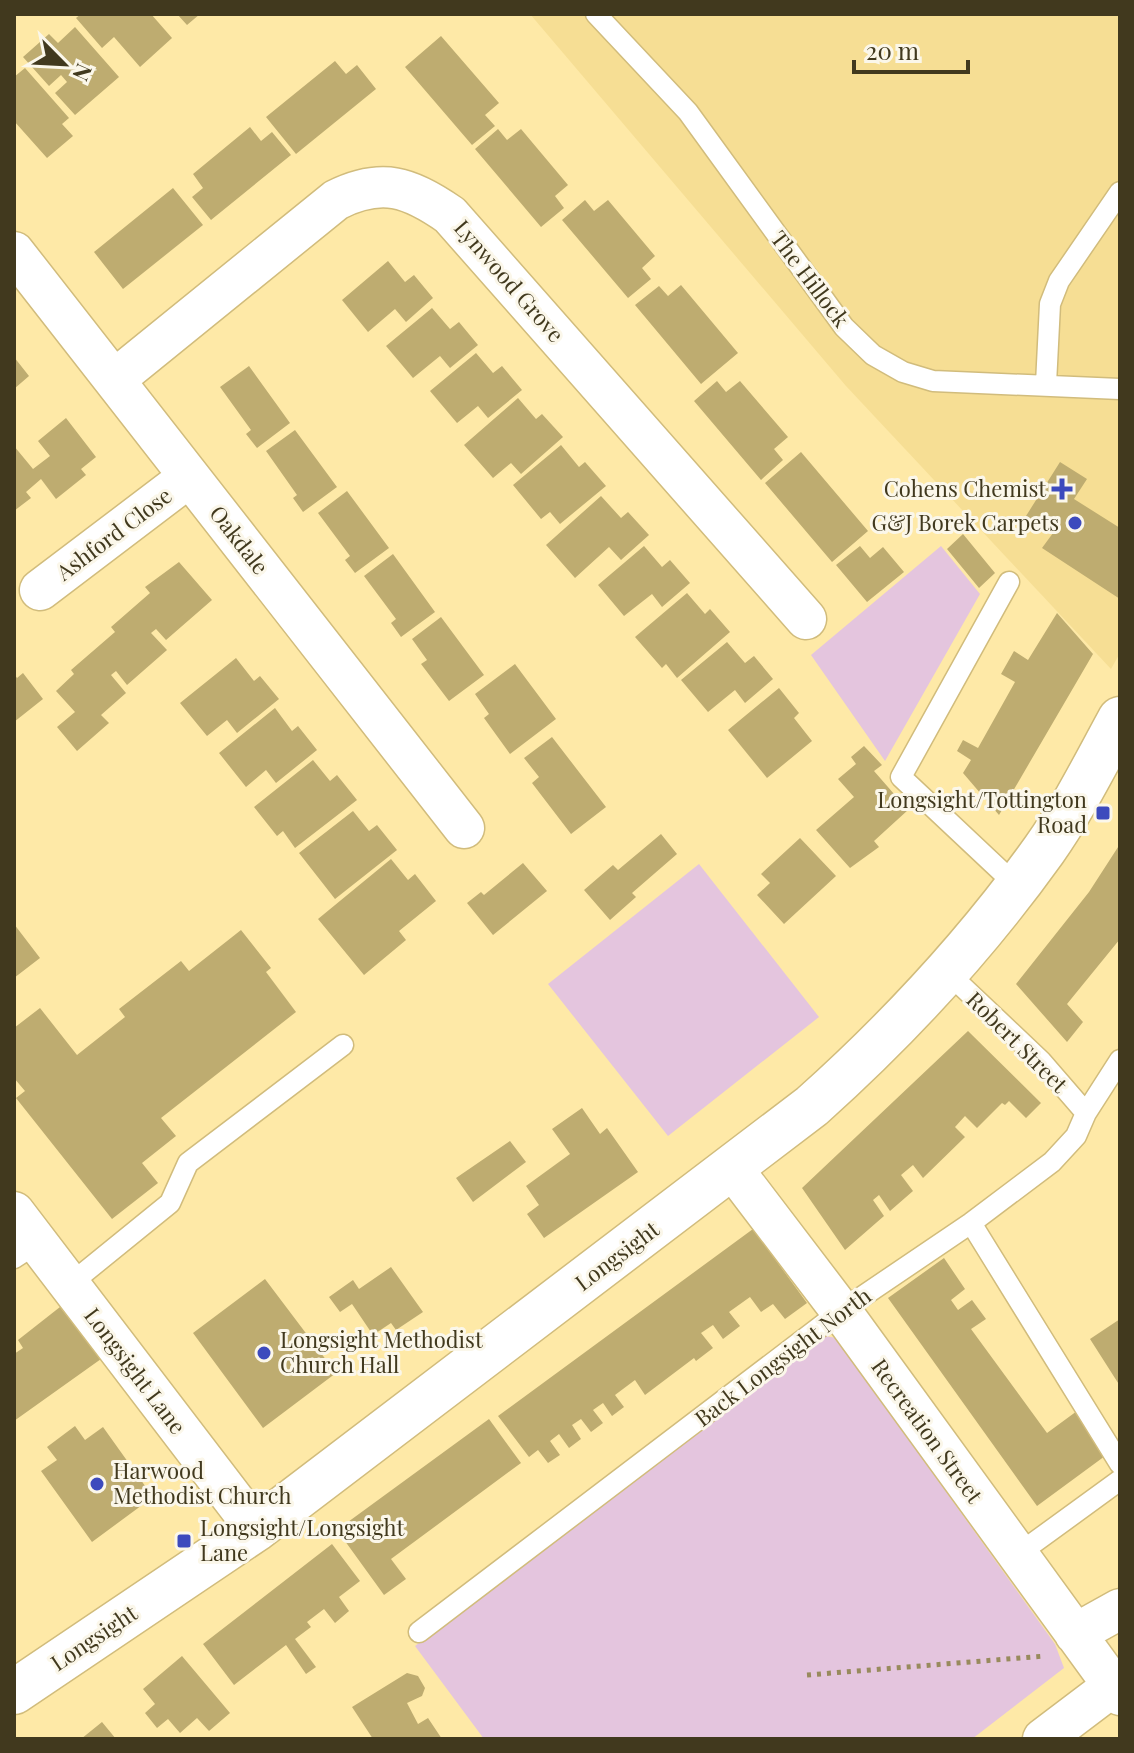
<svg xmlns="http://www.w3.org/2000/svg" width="1134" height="1753" viewBox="0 0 1134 1753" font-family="'Playfair Display',serif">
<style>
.built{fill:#f6de94}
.green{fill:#e4c5de}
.building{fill:#beac70}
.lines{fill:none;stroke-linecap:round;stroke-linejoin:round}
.lane-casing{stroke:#d1bc7c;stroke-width:23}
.street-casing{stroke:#d1bc7c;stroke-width:43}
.secondary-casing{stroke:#d1bc7c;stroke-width:47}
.path{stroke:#988a5d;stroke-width:5;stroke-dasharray:4 6;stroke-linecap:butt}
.lane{stroke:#fff;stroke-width:20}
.street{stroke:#fff;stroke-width:40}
.secondary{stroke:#fff;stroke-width:44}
.poi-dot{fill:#3d4abd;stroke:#fbf7ea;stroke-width:3}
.labels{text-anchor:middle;stroke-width:6;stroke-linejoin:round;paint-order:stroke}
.street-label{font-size:22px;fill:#41391e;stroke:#fbf7ea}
.poi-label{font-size:22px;fill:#41391e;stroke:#fbf7ea;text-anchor:end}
</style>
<rect width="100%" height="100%" fill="#fee9a7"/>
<path class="built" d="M530,14h590v639l-9,16 -265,-283z"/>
<path class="green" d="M941,546l39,48 -95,167 -74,-106z
M699,864l120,153 -151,119 -120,-152z
M826,1336l10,2 219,306 9,24 -92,71h-488l-69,-93z"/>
<path class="building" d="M81,14h70l21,24 -32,29 -26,-30 -12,11 -26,-30z
M177,14h23l-13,11z
M75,27l44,50 -44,38 -20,-22 12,-11 -6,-7 -12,11 -26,-29 26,-23 9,9z
M441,36l58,67 -14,12 10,11 -23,19 -67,-78z
M335,61l11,13 11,-9 19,24 -80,65 -30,-37z
M25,68l44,50 -7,6 11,12 -26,22 -33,-37v-44z
M250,127l11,14 11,-9 19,23 -80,65 -19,-23 11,-9 -10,-14z
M498,129l9,11 14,-11 47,56 -13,11 9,12 -23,19 -66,-78z
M173,188l30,37 -80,64 -29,-37z
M585,200l9,11 14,-11 47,56 -13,12 9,11 -23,19 -66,-78z
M388,261l17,21 9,-7 19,23 -27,24 -11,-13 -27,23 -26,-32z
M681,285l57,68 -37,31 -66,-79 24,-19 9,10z
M432,308l18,21 9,-7 19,23 -28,23 -10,-12 -27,22 -27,-32z
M476,353l17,20 9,-7 20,24 -34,28 -10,-12 -21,17 -27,-32z
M14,357l15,19 -15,13z
M249,366l41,57 -33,25 -11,-14 5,-4 -31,-43z
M717,381l9,11 14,-11 48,56 -14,12 9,11 -22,20 -67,-79z
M518,398l18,21 6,-5 21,23 -42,37 -10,-11 -18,15 -29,-33z
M66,418l30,39 -15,12 5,6 -30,24 -15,-20 -15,13 5,6 -17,13v-65l19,23 17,-13 -12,-15z
M295,430l42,57 -34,25 -10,-14 4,-3 -31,-44z
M561,445l18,22 6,-5 21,24 -46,38 -10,-12 -9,7 -28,-34z
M801,452l67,79 -36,31 -67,-79z
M1060,462l27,17 -13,20 46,29v71l-78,-51 11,-15 -27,-17z
M347,491l42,57 -34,25 -10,-13 5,-4 -32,-43z
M601,496l20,22 7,-6 21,23 -28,25 -12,-13 -34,31 -29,-33z
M963,534l32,39 -16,15 -32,-39z
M644,546l18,21 8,-7 20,23 -28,24 -10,-13 -28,22 -26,-31z
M860,546l10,12 13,-11 21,25 -37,30 -31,-37z
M393,554l42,58 -34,25 -10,-14 5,-4 -32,-43z
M179,562l33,38 -46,40 -10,-11 -5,4 16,17 -40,35 -11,-14 -5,4 15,18 -25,22 8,8 -32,28 -20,-24 18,-15 -19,-21 18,-17 -3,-4 44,-38 -4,-5 39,-34 -5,-6z
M687,593l18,21 5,-5 20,23 -53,46 -11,-14 -4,4 -27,-31z
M1057,613l36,41 -94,161 -36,-42 8,-13 -14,-9 6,-11 15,8 37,-66 -14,-8 13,-23 14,9z
M441,617l43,58 -35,26 -28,-37 6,-4 -15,-21z
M727,642l18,21 9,-7 19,23 -28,24 -10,-13 -27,22 -27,-32z
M236,658l18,23 6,-5 19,23 -42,34 -10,-13 -20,16 -27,-33z
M515,664l41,55 -46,35 -26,-36 5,-4 -14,-20z
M23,673l20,26 -29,23v-48l3,4z
M779,688l20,25 -5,5 18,23 -45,37 -39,-48z
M275,708l17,23 6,-5 19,24 -41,33 -10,-13 -20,17 -27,-34z
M552,737l54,70 -35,27 -39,-51 7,-6 -15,-19z
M864,746l18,19 -8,6 34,39 -34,31 5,6 -29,21 -34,-38 38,-33 -16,-18 18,-15 -5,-7z
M313,760l17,21 7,-6 20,25 -62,48 -12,-17 -6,5 -23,-29z
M353,811l16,20 8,-6 20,25 -62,49 -36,-46z
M661,834l16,20 -45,39 4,4 -26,23 -26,-30 29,-25 5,5z
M800,838l36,38 -52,48 -27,-29 13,-12 -9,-9z
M1120,844v95l-53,65 16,18 -16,20 -51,-58 73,-92z
M391,859l17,21 7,-6 21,27 -37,30 7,9 -42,35 -46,-56z
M523,863l24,28 -54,44 -26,-32 14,-11 3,3z
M14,924l26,34 -26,20z
M241,930l30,38 -5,4 30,40 -135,106 15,18 -34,27 16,20 -46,36 -96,-121 9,-7 -11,-13v-50l26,-20 37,47 48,-38 -6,-8 62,-48 8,10z
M968,1031l73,72 -15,15 -17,-17 -4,4 -3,-2 -25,25 -12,-12 -10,11 10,10 -42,41 -10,-13 -12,10 12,16 -23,20 -11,-16 -6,5 11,16 -39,34 -43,-62z
M582,1108l18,26 7,-6 31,44 -94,66 -17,-24 12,-9 -13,-19 44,-32 -18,-25z
M510,1141l16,21 -53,40 -17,-24z
M753,1229l54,74 -22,16 -12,-15 -12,8 -11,-15 -21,15 11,14 -17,13 -10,-14 -12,8 12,15 -17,13 -2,-3 -49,37 -10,-15 -20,15 9,12 -12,9 -9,-13 -10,7 10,13 -12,9 -10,-13 -9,6 9,14 -12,9 -10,-14 -9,7 10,14 -12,8 -10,-13 -9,7 -31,-41z
M944,1258l21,31 -14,11 7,10 14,-10 14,19 -15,10 76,104 30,-22 28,45 -68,50 -149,-208z
M391,1267l32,45 -27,18 -5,-7 -18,12 -21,-31 -12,8 -11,-15 24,-17 6,9z
M265,1279l71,94 -73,55 -70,-95z
M60,1307l41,52 -87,62v-67l9,-6 -5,-8z
M1120,1319v67l-30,-47z
M489,1419l32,44 -130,96 15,20 -22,16 -47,-65z
M75,1426l10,14 18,-13 50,70 -61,45 -51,-71 16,-11 -10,-13z
M332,1544l28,37 -21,16 10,14 -14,12 -11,-14 -17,13 4,5 -16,12 21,28 -10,7 -20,-29 -52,40 -31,-41z
M182,1656l48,57 -21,18 -12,-13 -17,15 -12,-14 -11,9 -12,-15 10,-9 -12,-15z
M407,1673l11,3 7,12 -3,8 -15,7 11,21 10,-6 14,21h-69l-21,-32z
M102,1722l14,17h-35z"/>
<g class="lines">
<g class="lane-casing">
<path id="lane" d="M596,14l92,98 156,215 29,28 30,17 30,9 187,8
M1046,384l4,-80 9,-23 61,-89
M1009,582l-108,195 116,109
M947,972l94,89 45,52
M971,1223l149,241
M14,1258l23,-15
M69,1285l101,-82 18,-40 155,-118
M1017,1555l103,-75
M419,1632l422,-321 130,-88 81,-61 24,-26 10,-23 34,-53"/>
</g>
<g class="street-casing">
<path id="street" d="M14,252l450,576
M114,380l222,-180c46,-23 74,-13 114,15l356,404
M40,590l149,-113
M732,1168l109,143 279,384
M14,1212l242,317
M1075,1634l45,-25
M1043,1739l70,-53"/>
</g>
<g class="secondary-casing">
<path id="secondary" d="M14,1692l242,-163 556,-423c86,-77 164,-161 232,-256 29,-41 52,-87 76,-131"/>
</g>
<path class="path" d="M807,1675l238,-19"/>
<use href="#lane" class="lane"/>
<use href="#street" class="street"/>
<use href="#secondary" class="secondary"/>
</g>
<g class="poi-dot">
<path d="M1058 477h8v8h8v8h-8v8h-8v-8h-8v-8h8z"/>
<circle cx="1075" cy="523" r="8"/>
<rect x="1095" y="805" width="16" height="16" rx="4"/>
<circle cx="264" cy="1353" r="8"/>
<circle cx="97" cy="1484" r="8"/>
<rect x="176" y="1533" width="16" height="16" rx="4"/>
</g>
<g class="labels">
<g class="street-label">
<text transform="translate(810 279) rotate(53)" y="8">The Hillock</text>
<text transform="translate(509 281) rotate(49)" y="8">Lynwood Grove</text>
<text transform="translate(114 534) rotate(-37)" y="8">Ashford Close</text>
<text transform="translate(239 540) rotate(52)" y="8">Oakdale</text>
<text transform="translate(1017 1042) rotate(45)" y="8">Robert Street</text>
<text transform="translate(617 1256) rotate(-37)" y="8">Longsight</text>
<text transform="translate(783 1357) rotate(-37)" y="8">Back Longsight North</text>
<text transform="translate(135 1371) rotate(53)" y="8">Longsight Lane</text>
<text transform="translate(927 1431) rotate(54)" y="8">Recreation Street</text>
<text transform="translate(94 1638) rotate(-34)" y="8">Longsight</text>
</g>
<g class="poi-label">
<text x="1046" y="497">Cohens Chemist</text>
<text x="1059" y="531">G&amp;J Borek Carpets</text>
<text x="1087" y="808">Longsight/Tottington<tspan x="1087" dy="25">Road</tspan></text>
<text x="280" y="1348" text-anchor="start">Longsight Methodist<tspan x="280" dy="25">Church Hall</tspan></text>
<text x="113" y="1479" text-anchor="start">Harwood<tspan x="113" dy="25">Methodist Church</tspan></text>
<text x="200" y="1536" text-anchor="start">Longsight/Longsight<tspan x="200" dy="25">Lane</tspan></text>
</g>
</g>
<rect width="1134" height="1753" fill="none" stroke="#41391e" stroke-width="32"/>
<g transform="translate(64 64) rotate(114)" stroke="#fbf7ea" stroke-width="6" paint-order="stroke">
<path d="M0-6L14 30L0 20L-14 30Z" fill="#41391e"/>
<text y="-12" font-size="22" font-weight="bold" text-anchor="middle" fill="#41391e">N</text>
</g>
<path d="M854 60v12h114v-12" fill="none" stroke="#41391e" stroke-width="4"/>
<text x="866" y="60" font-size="24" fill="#41391e" stroke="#fbf7ea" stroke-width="6" paint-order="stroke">20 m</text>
</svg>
